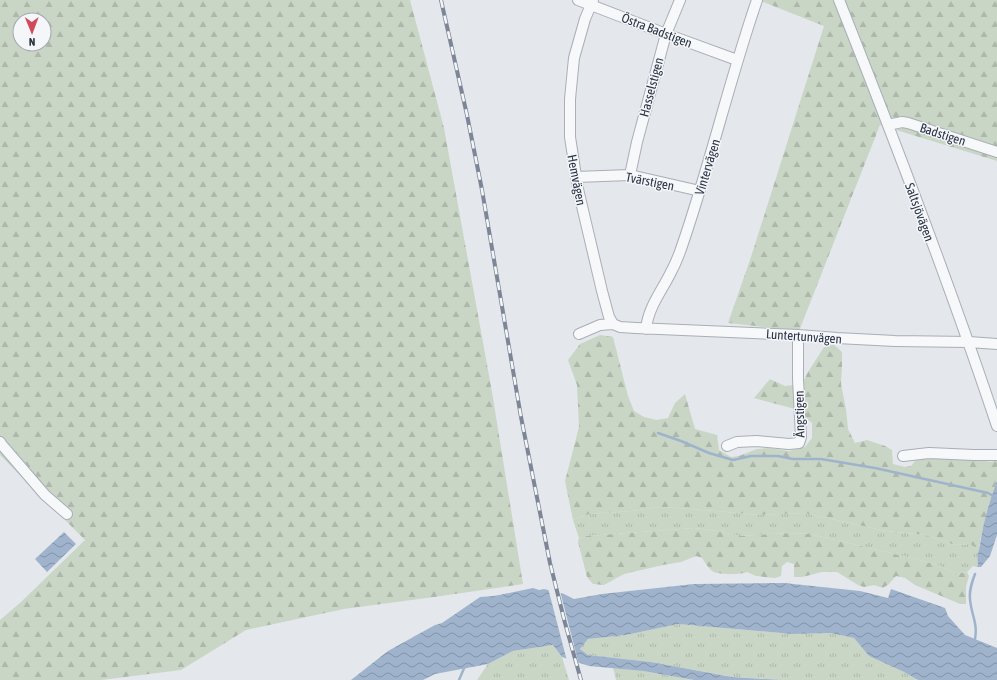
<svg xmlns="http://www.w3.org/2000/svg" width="997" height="680" viewBox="0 0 997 680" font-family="'Asap Condensed',sans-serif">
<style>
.grass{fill:url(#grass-tufts)}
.forest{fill:url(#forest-firs);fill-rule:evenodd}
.water{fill:url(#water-waves)}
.pier{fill:#e4e7ec}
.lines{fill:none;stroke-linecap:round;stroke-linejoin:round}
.stream{stroke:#9fb4cc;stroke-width:2.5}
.minor-casing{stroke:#a9aeb7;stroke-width:12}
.minor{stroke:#f7f8fa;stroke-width:10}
.rail-casing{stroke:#7d8696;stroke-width:4}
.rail{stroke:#f4f6f9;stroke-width:2.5;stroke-dasharray:8;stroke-linecap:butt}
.labels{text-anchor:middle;stroke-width:3;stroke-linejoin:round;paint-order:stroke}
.street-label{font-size:13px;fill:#2b3445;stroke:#f4f6f9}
</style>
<defs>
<pattern id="grass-tufts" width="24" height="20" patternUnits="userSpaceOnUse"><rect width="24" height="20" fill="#c9d6c5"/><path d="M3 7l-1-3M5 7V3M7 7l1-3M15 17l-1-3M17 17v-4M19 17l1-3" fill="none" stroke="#adb8ab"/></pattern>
<pattern id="forest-firs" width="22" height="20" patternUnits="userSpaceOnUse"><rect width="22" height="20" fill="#c9d6c5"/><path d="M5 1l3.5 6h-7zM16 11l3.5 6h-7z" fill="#adb8ab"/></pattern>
<pattern id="water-waves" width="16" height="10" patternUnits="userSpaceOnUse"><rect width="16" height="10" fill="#9fb4cc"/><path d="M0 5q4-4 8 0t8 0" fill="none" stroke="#8293a7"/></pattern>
</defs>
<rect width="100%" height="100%" fill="#e4e7ec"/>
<path class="grass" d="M661,507l55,4 43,4 45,-2 82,18 40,4 29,10 15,-1 9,6 -2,11 1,3 -1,3 -4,-1 -6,6 -7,1 -3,3 -6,-5 -13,-6 -31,-8 -97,-23 -21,-1 -50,3 -21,-5 -24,-3 -107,8 -8,2 -6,-18 16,-6 42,-3z
M678,624l114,10 39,-1 23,5 15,18 35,16 14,8h-135l-50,-3 -82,-15 -63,-7 -8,-6 8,-10 38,-4z
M553,645l9,12 7,23h-92l11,-16 25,-13z
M613,668l30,3 51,9h-78z"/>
<path class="forest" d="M0,0h410l34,128 48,264 31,192 -89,13 -90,12 -98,21 -65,40 -80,10h-101v-60l21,-18 64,-62 -85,-85zM20,20h24v24h-24z
M758,0h239v161l-117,-36 -81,206 -71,-8 23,-66 73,-231z
M600,335l13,2 15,59 6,15 10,6 13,3 11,-2 7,-15 10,-9 10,35 22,6 2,15 12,7 8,-1 18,-7 12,-1 20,3 16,-4 7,-9v-15l-17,-14 -41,-11 16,-19 15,7 17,-2 6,-12 18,-28 8,1 8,7v14l-1,18 5,25 2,20 7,14 12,-3 18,6 7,4 1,14 12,3 6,-1 7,-9 33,-1 41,6 5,-3v22l-10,30 -6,25 -2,14 -9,-6 -15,1 -29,-10 -40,-4 -82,-18 -45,2 -43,-4 -55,-4 -30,4 -42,3 -16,6 -8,-39 14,-54 -2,-42 -9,-25 12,-16z
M694,528l24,3 21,5 50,-3 21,1 97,23 31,8 13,6 6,5 3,-3 7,-1 2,4 -3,11v17h-6l-7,-3 -38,-16 -10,-7 -9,-2 -7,8 -6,4 -9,-3 -10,2 -6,-2 -21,-13h-15l-20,5h-8v-13l-7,-2 -5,4 -1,10 -6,2 -19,-2 -9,-4c-7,3 -29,3 -35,-1 -4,-4 -7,-8 -10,-13l-6,-2 -15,6 -18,3 -39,9 -20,11 -11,-1 -6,-7 -9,-35 1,-4 8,-2z"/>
<path class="water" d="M997,481v54l-7,21 -9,11h-4l1,-3c-2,-6 1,-13 2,-19 3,-22 9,-43 17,-64z
M64,532l12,12 -29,28 -12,-13z
M784,583l76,8 28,7 3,-9 54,19 3,8 17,19 32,13v32h-79l-14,-8 -35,-16 -15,-18 -23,-5 -39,1 -114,-10 -52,11 -38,4 -8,10 8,6 63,7 81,15 51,3h-89l-51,-9 -54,-5 -27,-9 -9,-12 -40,6 -25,13 -53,10 -12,6h-72l37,-29 47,-26 7,-2 38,-26 14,-1 39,-8 6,2 5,-1 20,5 10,5 28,-5 92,-10z"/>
<path class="pier" d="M548,588l12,3 19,74 -12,-4z"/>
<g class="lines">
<path class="stream" d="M658,433l23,8 28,12 24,7 18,-4h27l15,3h28l54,9 113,25 9,5
M975,574c-3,8 -6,16 -5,25 1,15 8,24 5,40
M459,680l6,-14"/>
<g class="minor-casing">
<path id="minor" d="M578,0l88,34 71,26
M593,0l-8,19 -11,39 -4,41v38l8,52 24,102 7,26 4,7
M839,0c56,141 110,282 158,426
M888,125l14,-3 6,1 89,29
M630,175l7,-33 29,-108 14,-34
M576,177l54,-2 70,16
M646,329c2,-21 15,-37 24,-55 5,-9 9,-19 12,-28 28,-81 47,-165 75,-246
M579,334l21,-9 13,-1 7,3 16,1 162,7 39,3 58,3 74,1 28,2
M0,442l2,3 43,50 22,19
M727,446l10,-4 20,-1 32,3 10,-1 2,-6 -3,-58v-44
M903,456l26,-3 45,2h23"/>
</g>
<use href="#minor" class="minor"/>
<g class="rail-casing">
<path id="rail" d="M441,0l26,115 15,75 39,227 29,146 15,60 16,57"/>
</g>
<use href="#rail" class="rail"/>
</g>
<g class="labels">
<g class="street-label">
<text transform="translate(657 30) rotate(21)" y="5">Östra Badstigen</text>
<text transform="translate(651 87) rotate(-75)" y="5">Hasselstigen</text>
<text transform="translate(943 134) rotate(18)" y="5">Badstigen</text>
<text transform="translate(707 167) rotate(-73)" y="5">Vintervägen</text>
<text transform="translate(577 180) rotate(79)" y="5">Hemvägen</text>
<text transform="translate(650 181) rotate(11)" y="5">Tvärstigen</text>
<text transform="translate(920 212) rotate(70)" y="5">Saltsjövägen</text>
<text transform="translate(804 336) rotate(4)" y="5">Luntertunvägen</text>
<text transform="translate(799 414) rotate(-91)" y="5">Ängstigen</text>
</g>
</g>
<g transform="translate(32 32) rotate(179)"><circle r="19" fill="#f4f6f9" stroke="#a4a8b1"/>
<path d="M0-3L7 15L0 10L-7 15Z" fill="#d1495b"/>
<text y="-6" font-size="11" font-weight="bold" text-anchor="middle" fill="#2b3445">N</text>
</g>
</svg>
